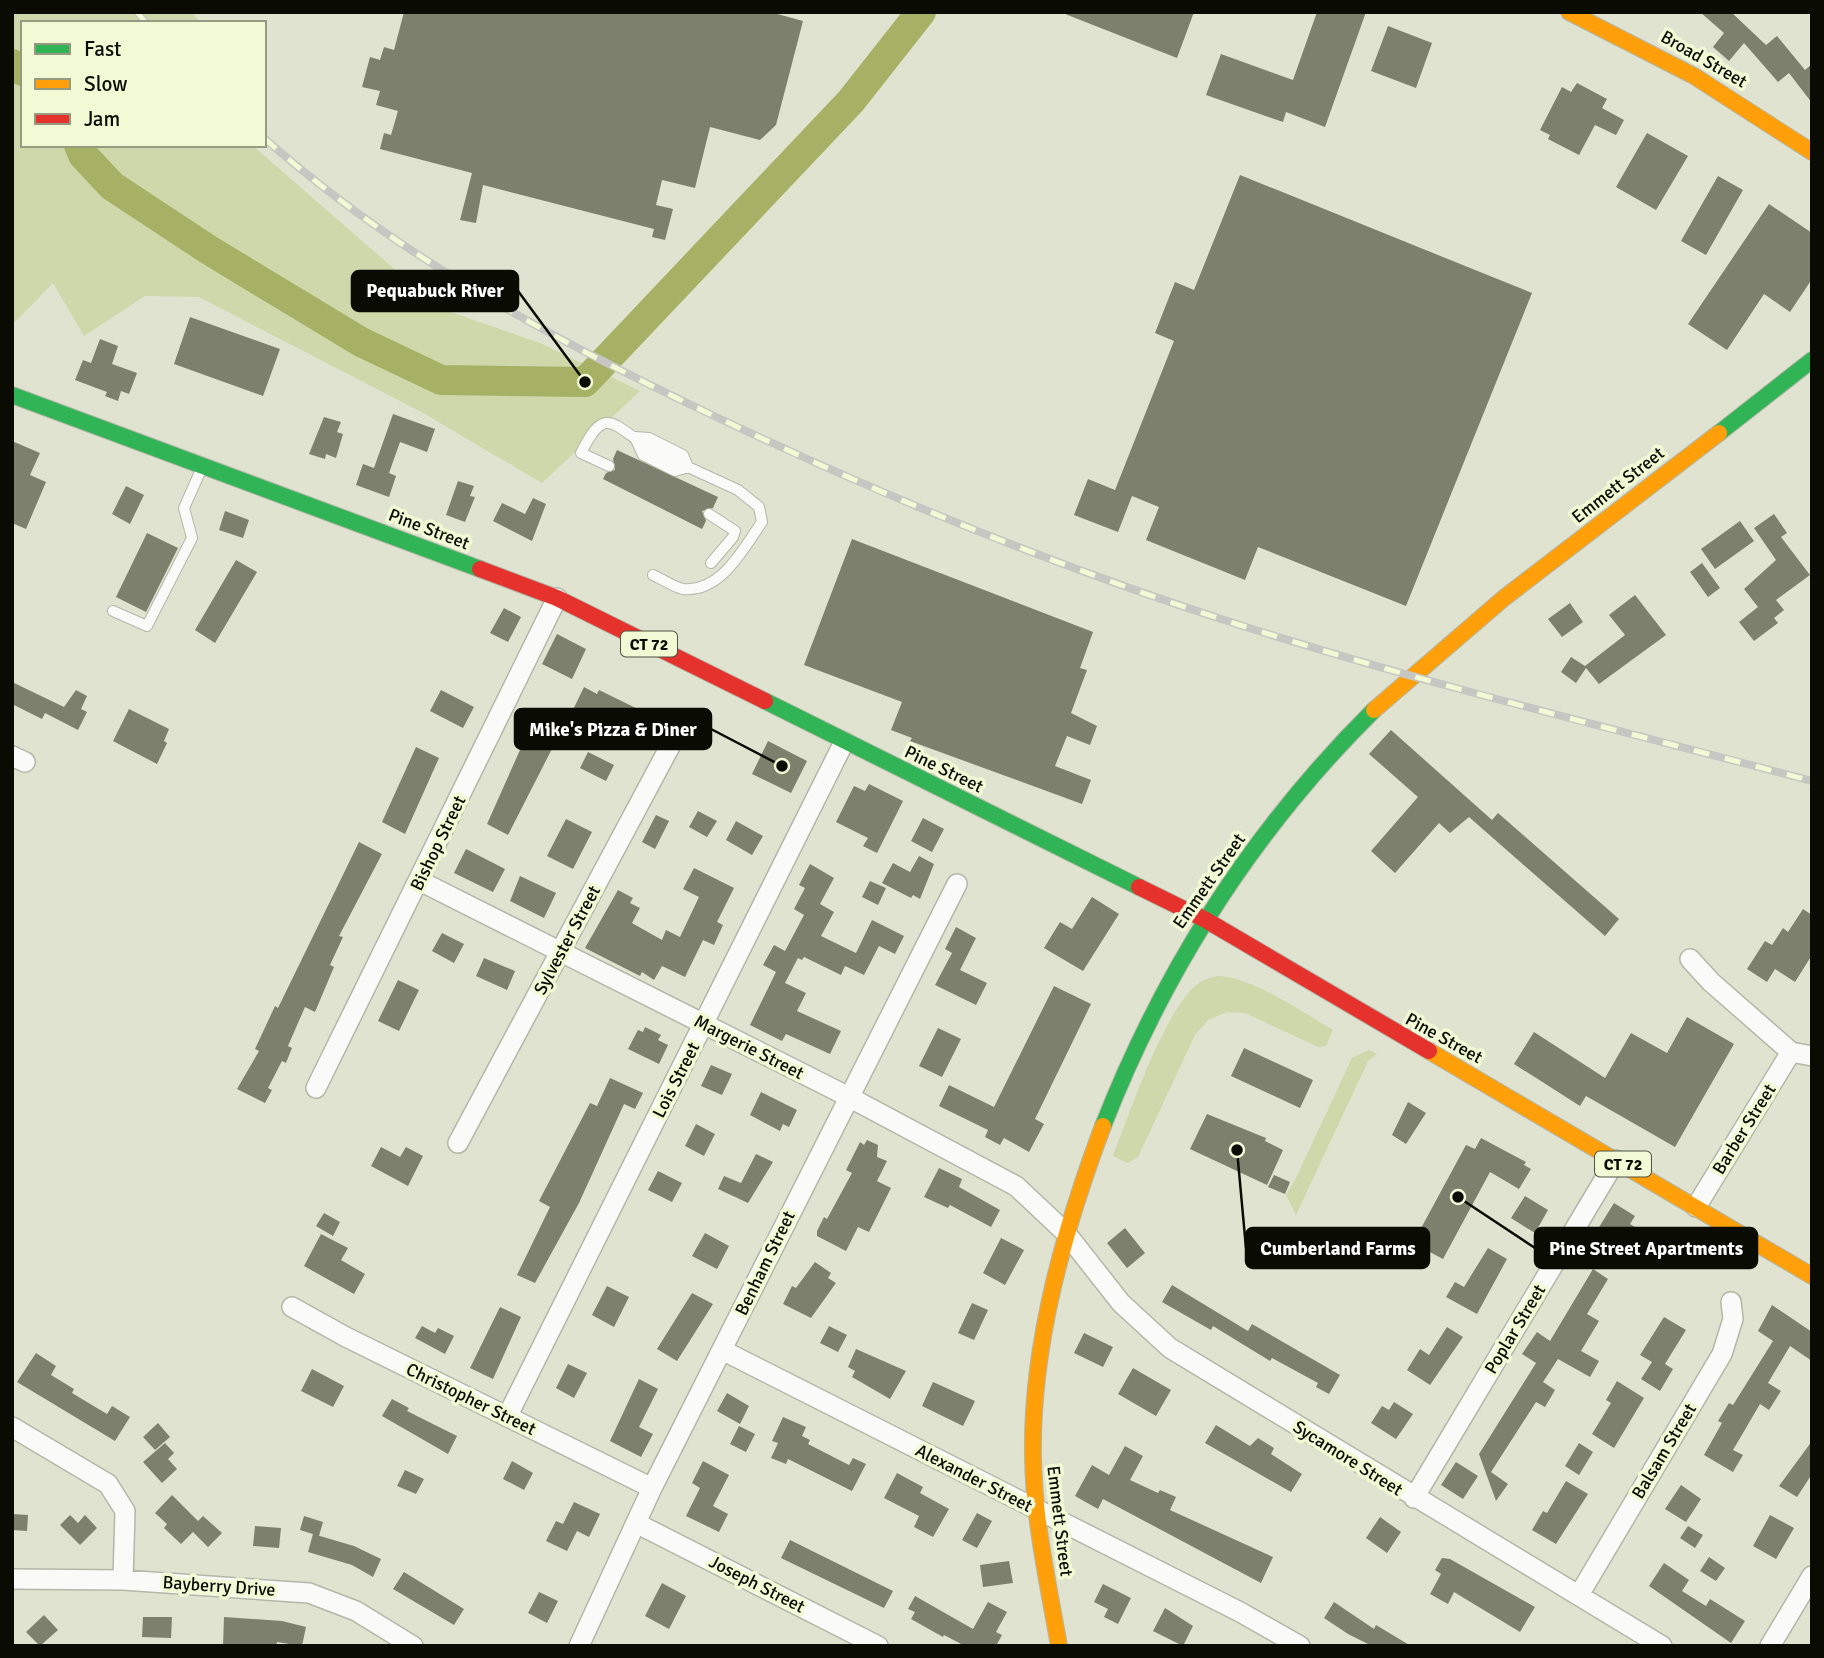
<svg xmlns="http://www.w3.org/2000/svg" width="1824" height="1658" viewBox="0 0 1824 1658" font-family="Signika,sans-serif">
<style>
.green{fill:#cfd8aa}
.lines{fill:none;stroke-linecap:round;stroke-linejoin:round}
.river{stroke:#a6b165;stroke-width:30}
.building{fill:#7d806c}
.lane-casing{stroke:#b4b7a8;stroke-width:12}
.street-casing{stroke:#b4b7a8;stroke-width:22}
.fast-casing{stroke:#b4b7a8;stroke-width:18}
.slow-casing{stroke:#b4b7a8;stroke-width:18}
.jam-casing{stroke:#b4b7a8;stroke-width:18}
.lane{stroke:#fafbf8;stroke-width:10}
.street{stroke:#fafbf8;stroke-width:19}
.fast{stroke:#30b455;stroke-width:16}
.slow{stroke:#ff9f0a;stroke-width:16}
.jam{stroke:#e5322d;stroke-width:16}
.rail-casing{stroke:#c6c7c2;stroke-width:8}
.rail{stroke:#f1f9d5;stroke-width:5;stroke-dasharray:16;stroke-linecap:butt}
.labels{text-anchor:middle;stroke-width:7;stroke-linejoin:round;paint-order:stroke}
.shield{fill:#f1f9d5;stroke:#4f5342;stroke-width:2}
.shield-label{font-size:16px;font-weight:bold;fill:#0a0c03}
.street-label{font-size:18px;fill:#0a0c03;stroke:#f1f9d5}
.leader{fill:none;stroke:#0a0c03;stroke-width:2.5}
.callout-dot{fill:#0a0c03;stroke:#f1f9d5;stroke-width:2.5}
.callout{fill:#0a0c03;stroke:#0a0c03;stroke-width:2.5}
.callout-label{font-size:19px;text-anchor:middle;font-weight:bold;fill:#fff}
</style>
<rect width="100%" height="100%" fill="#dfe3d0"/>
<path class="green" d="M12,12h180l9,11h-178v122h229l187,163 101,35 100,48 -98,92 -117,-69 -226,-117 -54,-1 -61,40 -31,-53 -41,42z
M1219,976c35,2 83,36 114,54l-7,16 -8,1 -73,-34 -18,-1 -19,8 -13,15 -57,122 -10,6 -15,-7c16,-42 50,-141 82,-170 7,-6 15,-9 24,-10z
M1369,1050l8,4 -9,7 -72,154 -10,-20 10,-17 56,-120z"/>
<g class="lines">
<path class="river" d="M12,64l11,7
M79,145l4,10 29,31 97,64 152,92 80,38 144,2 266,-281 70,-89"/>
</g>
<path class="building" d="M404,12h366l33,9 -27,104 -16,15 -50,-13 -15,61 -33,-8 -6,25 17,4 -8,31 -13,-3 2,-8 -171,-44 -7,38 -16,-3 12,-47 -92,-24 4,-16 7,2 7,-24 -22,-6 4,-14 -18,-4 8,-30 10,3 4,-13 10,3z
M1060,12h134l-17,46z
M1317,12h49l-41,115 -39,-15 -3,10 -77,-27 15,-41 72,26z
M1700,12h31l35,33 11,-9 28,34 7,-6v39l-23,-30 -11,9 -34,-39 -15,18 -16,-14 11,-14z
M1388,26l44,17 -16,45 -45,-17z
M1577,83l30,16 -5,9 22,12 -8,15 -21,-10 -16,30 -31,-16 2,-4 -10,-5 22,-43 9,5z
M1647,133l41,23 -32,54 -40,-23z
M1240,175l292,118 -126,313 -148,-59 -13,33 -99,-40 13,-33 -27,-11 -14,36 -44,-17 14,-36 27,11 59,-149 -19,-8 20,-51 19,8z
M1718,176l25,14 -37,65 -25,-14z
M1769,204l43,29v46l-22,33 -26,-18 -37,56 -39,-26z
M190,317l90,32 -17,47 -89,-32z
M100,339l18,7 -6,18 25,9 -8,21 -8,-3 -3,10 -13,-5 2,-4 -32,-12 8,-20 8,3z
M393,414l42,15 -8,23 -27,-10 -11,31 7,3 -7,21 -33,-12 7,-21 11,4z
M324,417l17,5 -4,10 6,2 -7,24 -10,-4 -1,5 -16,-5z
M12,441l28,12 -10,22 16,7 -20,47 -14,-6z
M617,450l101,47 -5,11 -11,3 4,10 -4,8 -99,-50 3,-6 9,-3 -2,-11z
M458,481l16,5 -4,10 5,1 -10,25 -19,-7z
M126,486l18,9 -14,29 -18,-10z
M533,498l13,6 -14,37 -39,-20 9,-18 23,11z
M225,511l24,9 -6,18 -24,-8z
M1774,514l13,19 -6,4 29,38 -34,25 8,10 -10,8 4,5 -24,18 -15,-19 19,-15 -14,-18 32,-29 -22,-32z
M1740,521l14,20 -39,28 -14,-20z
M147,533l31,15 -32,64 -30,-15z
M852,539l241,93 -13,36 7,2 -16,43 26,13 -7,19 -23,-9 -12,30 36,14 -9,24 -172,-63 2,-3 -21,-8 11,-28 -98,-37z
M236,560l21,12 -42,71 -20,-13z
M1702,563l18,25 -12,9 -18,-25z
M1635,595l31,40 -67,49 -13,-16 -10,15 -15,-11 10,-15 14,9 40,-31 -16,-20z
M1570,603l13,19 -21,15 -14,-18z
M504,608l17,9 -13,25 -18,-9z
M557,634l29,15 -14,30 -30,-15z
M12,682l52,25 12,-17 11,6 -6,13 6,3 -9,18 -33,-17 -3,6 -30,-15z
M584,687l13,7 2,-4 43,21 -10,20 -22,-11 -9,16 -33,-16z
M441,690l33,17 -11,21 -33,-17z
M129,709l40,20 -5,12 3,2 -10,21 -44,-23z
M532,723l26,14 -50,98 -21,-11z
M1391,730l101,90 6,-7 121,106 -14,17 -136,-119 -19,16 -11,-10 -44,50 -24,-22 47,-54 -49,-43z
M768,741l39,20 -16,32 -39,-19z
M416,747l23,11 -34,76 -23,-12z
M588,752l26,13 -8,16 -26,-13z
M869,784l34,17 -26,52 -14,-7 5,-8 -32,-16 18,-36 11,5z
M698,811l19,10 -10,16 -18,-10z
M656,815l13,6 -14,28 -13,-7z
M923,818l21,11 -12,23 -21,-11z
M566,819l26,13 -19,37 -26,-13z
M736,821l27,15 -11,19 -26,-15z
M359,842l23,12 -43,82 4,1 -13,28 4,2 -19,45 -10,-5 -17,39 4,2 -6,15 -4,-2 -14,27 4,2 -7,13 -28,-14 22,-38 -4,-2 20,-43 3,2z
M466,849l39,20 -12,23 -39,-19z
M919,856l15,8 -14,35 -7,-4 -2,3 -29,-15 11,-20 17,9z
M810,864l24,14 -14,26 14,8 -13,24 35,17 16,-33 32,16 -9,18 -16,-8 -15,29 -19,-9 -4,9 -37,-18 -2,3 -4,-2 -13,25 21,10 -9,18 44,20 -11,23 -44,-20 -4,7 -32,-16 26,-53 -13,-7 11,-20 11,6 19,-36 -10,-6 11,-21 -6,-3z
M694,868l40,20 -17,34 6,3 -9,20 -11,-5 -18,37 -23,-11 -8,14 -12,-8 -2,4 -55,-28 33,-58 15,8 -3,5 10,5 -8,15 30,17 4,-10 14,7 19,-40 -16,-8z
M520,876l36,17 -12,25 -34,-17z
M870,881l16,7 -8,17 -16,-8z
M1092,897l27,17 -36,57 -39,-23 16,-26 12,7z
M1803,909l9,6v40l-17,27 -20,-13 -8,13 -20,-13 18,-28 7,4 11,-17 5,4z
M956,927l20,11 -16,32 27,13 -11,22 -41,-20 17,-32 -7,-4z
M442,933l22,11 -10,19 -22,-12z
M484,958l31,13 -8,19 -31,-14z
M398,980l21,10 -20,41 -21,-10z
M1054,986l37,18 -56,115 9,5 -15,28 -25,-14 -4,7 -15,-8 3,-7 -49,-24 10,-21 45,22z
M1687,1017l47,27 -59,103 -89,-51 -6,10 -66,-42 20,-32 71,46 26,-45 36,20z
M645,1027l16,8 -3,5 10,5 -9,19 -31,-15 10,-19 5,2z
M938,1028l23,11 -19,38 -23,-11z
M1244,1048l69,32 -13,28 -69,-32z
M711,1065l21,9 -10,21 -21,-9z
M610,1078l33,15 -8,16 -11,-5 -45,99 -44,80 -18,-8 33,-68 -11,-6 51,-98 7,3z
M761,1092l36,18 -8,17 -6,-3 -3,7 -30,-16z
M1408,1102l18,11 -20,31 -14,-9z
M1207,1114l59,24 -1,3 18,9 -16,35 -77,-36z
M696,1124l19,10 -11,22 -19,-10z
M1481,1138l45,24 -2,3 7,4 -12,20 -29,-17 -47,87 -30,-16 53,-98 9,4z
M867,1140l11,5 -1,12 10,4 -10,20 14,7 -22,44 -11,-5 -12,24 -29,-15v-5l7,-14 3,2 25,-46 -6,-3 14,-28 4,3z
M381,1147l19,10 6,-10 17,9 -15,30 -37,-20z
M756,1154l17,8 -25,41 -30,-14 6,-13 17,7z
M939,1168l23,11 -3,8 41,23 -9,17 -41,-22 -2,3 -24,-11z
M658,1171l24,12 -10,19 -24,-12z
M1274,1175l16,7 -5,12 -17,-7z
M1525,1196l23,14 -13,23 -24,-15z
M1614,1203l21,13 -5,8 29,18 -10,17 -53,-27z
M324,1213l16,9 -7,14 -17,-10z
M1125,1228l20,25 -18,15 -20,-25z
M705,1233l24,13 -12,23 -25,-13z
M321,1234l27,14 -7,12 24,14 -11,20 -50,-28z
M1001,1238l23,12 -19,35 -22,-12z
M1488,1248l19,11 -30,55 -31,-17 9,-15 9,5z
M815,1262l16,11 -3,5 8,5 -25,35 -28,-14 9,-18 4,2z
M1593,1269l15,10 -21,35 12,7 -18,30 18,10 -9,16 -32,-18 -15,23 12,8 -10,17 -9,-5 -45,70 17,12 -12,17 -17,-47 57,-91 -14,-9 15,-22 13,9z
M1172,1285l76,46 4,-7 88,51 -11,19 -13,-7 2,-4 -46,-25 -2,3 -57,-35 -2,4 -49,-28z
M607,1286l22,11 -15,30 -22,-12z
M692,1293l21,11 -36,57 -20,-12z
M972,1303l16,7 -14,30 -16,-7z
M1772,1305l40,27v29l-22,-15 -22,37 13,8 -12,19 -9,-6 -27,46 10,5 -10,17 -29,-17 18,-32 -4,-2 11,-18 4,2 40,-64 -15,-10z
M500,1307l21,10 -28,62 -23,-11z
M1664,1317l22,13 -21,34 8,5 -13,22 -19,-12 11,-17 -12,-7z
M422,1326l13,7 3,-5 16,8 -9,18 -30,-16z
M829,1326l18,9 -9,17 -18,-9z
M1447,1327l16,10 -33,48 -23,-15 13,-21 9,6z
M1084,1333l29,14 -10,20 -29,-14z
M856,1349l50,22 -16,28 -38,-22 3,-6 -7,-4z
M36,1353l20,13 -5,9 23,14 -2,4 35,21 5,-8 18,11 -15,24 -98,-59z
M568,1364l19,9 -13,25 -18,-10z
M1133,1368l38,22 -15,26 -38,-22z
M312,1369l32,17 -11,21 -32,-16z
M639,1379l19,10 -19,38 14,7 -12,23 -31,-16z
M1617,1381l27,17 -30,50 -22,-14 19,-31 -5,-3z
M933,1382l42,19 -12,25 -41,-20z
M727,1393l22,13 -9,18 -23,-13z
M392,1399l17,9 -2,3 50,25 -9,18 -66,-38z
M1394,1402l19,12 -17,25 -25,-16 11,-17 7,4z
M783,1417l23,10 -4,9 8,4 -2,4 41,21 4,-7 13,6 -14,27 -64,-32 -2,5 -15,-6 7,-15 -6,-2z
M158,1423l12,14 -15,13 -12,-13z
M1216,1425l34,21 8,-8 16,10 -3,6 31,20 -11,18 -86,-49z
M739,1426l16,8 -9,18 -16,-8z
M1812,1441v33l-15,23 -18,-11z
M165,1443l9,10 -6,6 9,10 -15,14 -19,-21z
M1579,1443l14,9 -14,23 -14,-9z
M1125,1446l18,10 -13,24 28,13 2,-3 16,7 -6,13 103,47 -12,26 -158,-84 -5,10 -23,-13 17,-31 17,10z
M512,1461l21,12 -9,17 -21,-11z
M703,1461l26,14 -16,31 15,8 -9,18 -33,-16 14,-28 -8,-5z
M1456,1462l22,14 -15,23 -22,-14z
M405,1470l19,9 -8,15 -19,-8z
M897,1473l26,14 -3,6 29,16 -16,28 -19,-10 5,-11 -35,-18z
M1566,1481l22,13 -32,50 -24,-14 11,-19 4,2z
M1681,1485l20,14 -15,23 -21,-13z
M172,1495l26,26 5,-5 19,17 -14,14 -15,-15 -12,12 -17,-16 3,-4 -12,-11z
M574,1502l26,12 -11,23 -12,-6 -10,20 -21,-10 10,-20 7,3z
M977,1513l15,8 -15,27 -15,-8z
M12,1514l16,1 -1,16 -15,-1z
M70,1515l8,8 7,-8 12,13 -17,17 -20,-20z
M1770,1515l24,13 -18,31 -23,-13z
M304,1516l19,6 -4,14 -19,-6z
M1380,1517l21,15 -14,21 -21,-15z
M255,1526l26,2 -2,20 -26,-2z
M1688,1526l15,9 -8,13 -15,-10z
M313,1534l41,12 27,13 -8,18 -21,-12 -44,-13z
M790,1540l103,51 -9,17 -103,-50z
M1709,1557l16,11 -9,13 -16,-10z
M1442,1558l8,1 85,48 -15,25 -66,-40 -6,12 -18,-10 11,-20 -6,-4z
M1009,1561l4,22 -30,4 -3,-22z
M1664,1563l25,17 -7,11 24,15 4,-7 35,22 -14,22 -82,-57z
M404,1572l60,37 -10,16 -61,-36z
M662,1583l24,13 -17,33 -24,-13z
M1103,1584l28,14 -13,26 -14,-7 4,-8 -14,-7z
M539,1592l19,9 -11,22 -19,-10z
M915,1596l58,33 15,-27 19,10 -11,20 6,3 -6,11h-31l-21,-11 -1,2 -32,-18 4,-7 -7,-3z
M1334,1602l40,27 2,-4 35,21h-39l-24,-12 -24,-16z
M1165,1608l28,18 -10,20 -30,-15z
M44,1615l14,15 -18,16 -14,-14z
M143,1617h29l-1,21 -29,-1z
M224,1617l58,4 24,6 -4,19 -25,-4 -1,4h-53z"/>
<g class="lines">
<g class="lane-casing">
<path id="lane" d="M635,437l14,1 34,17 5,12 50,23 21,17 3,15c-19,27 -41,71 -79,67 -9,-2 -21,-10 -30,-14
M636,440l7,15 32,16 13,-4
M609,466l-28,-13c23,-46 30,-31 62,-9 14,9 30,15 45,23
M709,514l26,17 -2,6 -22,26
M113,611l34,15 45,-88 -8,-30 16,-36"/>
</g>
<g class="street-casing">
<path id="street" d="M12,756l13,6
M420,881l427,215 169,90 50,47 55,70 49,45 492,298
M1690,959l21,23 80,70 21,4
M316,1088l241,-490
M458,1143l217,-406
M1696,1207l95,-155
M292,1307l54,30 306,151
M722,1350l518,262 60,34
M507,1417l337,-675
M12,1427l96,57 17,27 -2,69
M1414,1498l202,-338
M636,1523l242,123
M12,1579l111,1 186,13 47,18 57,35
M1579,1595l143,-241 11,-35 -2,-17
M579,1646l73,-158 305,-604
M1770,1646l42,-70"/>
</g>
<g class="fast-casing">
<path id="fast" d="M12,395l468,174
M1719,433l93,-73
M765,701l374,186
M1103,1126c61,-156 152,-298 271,-416"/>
</g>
<g class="slow-casing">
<path id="slow" d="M1569,12l125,64 118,76
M1374,710l130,-112 215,-165
M1429,1051l383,225
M1059,1646c-11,-63 -25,-125 -26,-189 -2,-112 31,-227 70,-331"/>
</g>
<g class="jam-casing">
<path id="jam" d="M480,569l77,29 208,103
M1139,887l65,32 225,132"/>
</g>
<use href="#lane" class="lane"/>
<use href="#street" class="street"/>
<use href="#fast" class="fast"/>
<use href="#slow" class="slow"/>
<use href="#jam" class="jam"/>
<g class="rail-casing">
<path id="rail" d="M137,12l9,11
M264,138c132,117 288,201 446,276 174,83 353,155 536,213 187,59 377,104 566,154"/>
</g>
<use href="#rail" class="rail"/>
</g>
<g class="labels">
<g class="shield">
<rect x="621" y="631.5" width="56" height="25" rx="5"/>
<rect x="1595" y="1151.5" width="56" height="25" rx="5"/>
</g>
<g class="shield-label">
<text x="649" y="650">CT 72</text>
<text x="1623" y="1170">CT 72</text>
</g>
<g class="street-label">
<text transform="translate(1704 59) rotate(30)" y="6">Broad Street</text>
<text transform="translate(1618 485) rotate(-38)" y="6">Emmett Street</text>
<text transform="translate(429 529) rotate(21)" y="6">Pine Street</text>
<text transform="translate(944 769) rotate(26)" y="6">Pine Street</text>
<text transform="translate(438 843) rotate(-64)" y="6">Bishop Street</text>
<text transform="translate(1209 881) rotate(-55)" y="6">Emmett Street</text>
<text transform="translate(567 940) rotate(-62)" y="6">Sylvester Street</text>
<text transform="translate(1444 1038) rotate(29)" y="6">Pine Street</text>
<text transform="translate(749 1047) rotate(27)" y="6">Margerie Street</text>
<text transform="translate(676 1080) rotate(-63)" y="6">Lois Street</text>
<text transform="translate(1744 1129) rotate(-58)" y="6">Barber Street</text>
<text transform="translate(765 1263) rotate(-64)" y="6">Benham Street</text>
<text transform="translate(1515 1329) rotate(-59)" y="6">Poplar Street</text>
<text transform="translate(471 1399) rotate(26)" y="6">Christopher Street</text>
<text transform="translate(1664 1451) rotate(-59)" y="6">Balsam Street</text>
<text transform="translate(1348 1458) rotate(32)" y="6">Sycamore Street</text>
<text transform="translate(974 1478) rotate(27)" y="6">Alexander Street</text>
<text transform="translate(1060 1521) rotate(83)" y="6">Emmett Street</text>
<text transform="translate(757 1584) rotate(27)" y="6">Joseph Street</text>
<text transform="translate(219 1586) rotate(4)" y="6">Bayberry Drive</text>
</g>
</g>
<path class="leader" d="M585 382L518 291M782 766L711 729M1458 1197L1535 1248M1237 1150L1246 1248"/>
<g class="callout-dot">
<circle cx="585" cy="382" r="7"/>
<circle cx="782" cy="766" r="7"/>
<circle cx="1458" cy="1197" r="7"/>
<circle cx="1237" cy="1150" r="7"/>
</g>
<g class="callout">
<rect x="352" y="271" width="166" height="40" rx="7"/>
<rect x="515" y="709" width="196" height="40" rx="7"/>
<rect x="1535" y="1228" width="222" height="40" rx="7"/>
<rect x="1246" y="1228" width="183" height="40" rx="7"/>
</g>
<g class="callout-label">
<text x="435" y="297">Pequabuck River</text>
<text x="613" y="736">Mike's Pizza &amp; Diner</text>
<text x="1646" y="1255">Pine Street Apartments</text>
<text x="1338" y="1255">Cumberland Farms</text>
</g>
<rect width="1824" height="1658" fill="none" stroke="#0a0c03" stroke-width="28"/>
<rect x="21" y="21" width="245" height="126" fill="#f1f9d5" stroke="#959a81" stroke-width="2"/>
<rect x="35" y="44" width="35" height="10" fill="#30b455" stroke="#959a81" stroke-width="2"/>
<text x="84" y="56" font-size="21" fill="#0a0c03">Fast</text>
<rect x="35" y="79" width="35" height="10" fill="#ff9f0a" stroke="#959a81" stroke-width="2"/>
<text x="84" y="91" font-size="21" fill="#0a0c03">Slow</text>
<rect x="35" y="114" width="35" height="10" fill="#e5322d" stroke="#959a81" stroke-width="2"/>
<text x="84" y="126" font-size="21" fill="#0a0c03">Jam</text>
</svg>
